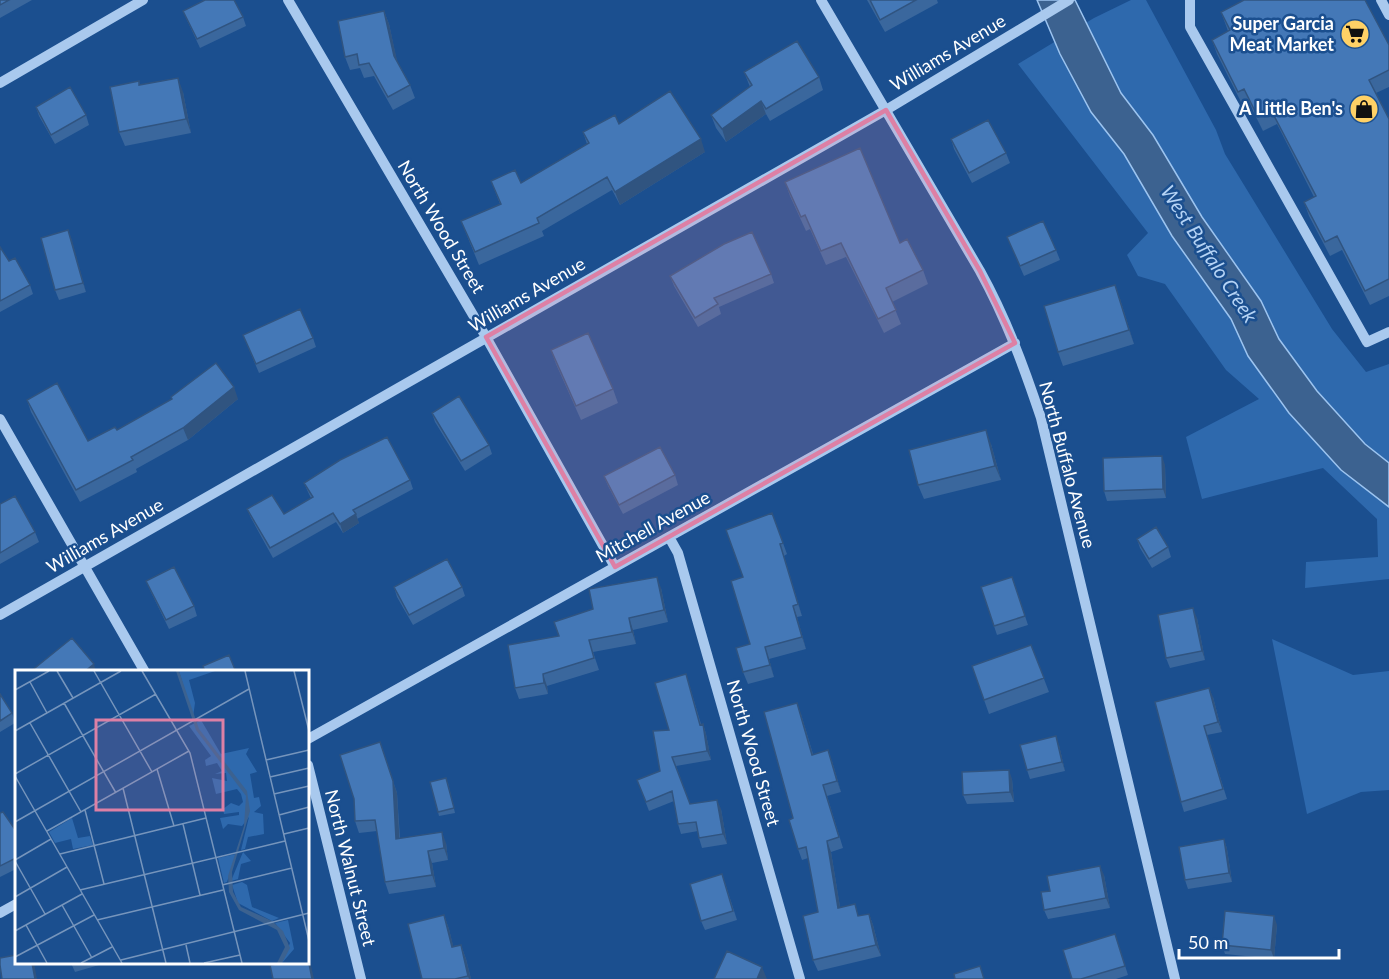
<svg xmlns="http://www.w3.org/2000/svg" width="1389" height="979" viewBox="0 0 1389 979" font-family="Lato,sans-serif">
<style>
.green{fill:#2e69ad}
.water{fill:#3c6290;stroke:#9cc4f0;stroke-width:1.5}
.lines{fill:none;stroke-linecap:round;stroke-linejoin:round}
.minor{stroke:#a9c9ee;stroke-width:10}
.wall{fill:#3a679d}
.shaded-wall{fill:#305480}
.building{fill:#4478b7;stroke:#305480;stroke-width:1.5}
.marked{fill:#dd80a5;fill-opacity:0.2;stroke:#dd80a5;stroke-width:4.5;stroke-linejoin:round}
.labels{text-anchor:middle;stroke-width:5;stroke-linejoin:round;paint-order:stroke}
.poi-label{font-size:18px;font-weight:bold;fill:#fff;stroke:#1b4f8f;text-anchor:end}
.street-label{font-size:18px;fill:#fff;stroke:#1b4f8f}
.water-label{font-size:20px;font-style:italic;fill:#b5d3f5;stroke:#1b4f8f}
.inset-road{fill:none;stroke:#7695bc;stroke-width:1.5}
.view{fill:#dd80a5;fill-opacity:0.15;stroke:#dd80a5;stroke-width:3}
.inset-edge{fill:none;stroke:#fff;stroke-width:3}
</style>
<rect width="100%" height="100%" fill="#1b4f8f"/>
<path class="green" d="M1131,0h15l70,130 9,24 107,175 34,43 23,-8v215l-84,9 1,-26 72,-5 -1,-38 -54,-51 -121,31 -16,-62 73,-38 -33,-29 -61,-86 -27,-8 -11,-21 21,-22 -130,-169 76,-46z
M1272,639l81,36 36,-4v119l-28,2 -54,22z"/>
<path class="water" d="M1037,0h38l46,93 32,42 49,82 59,84 18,38 38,52 48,53 24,19v44l-48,-37 -52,-57 -41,-57 -17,-37 -59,-83 -48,-82 -33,-42 -31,-58z"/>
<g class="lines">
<path class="minor" d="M288,0l198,337 129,230
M821,0l159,271c26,47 44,96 61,147l134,561
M1190,0v27l177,315 22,-10
M1381,0l8,15
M0,83l143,-83
M0,419l145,253
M669,537l9,16 122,426
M0,615l886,-505 183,-110
M308,739l707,-396
M308,765l53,214
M0,913l16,-9"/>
</g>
<path class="wall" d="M0,0h32l-32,18z
M867,0h70l1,3 -53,29z
M183,11l60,6 3,9 -46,22 -13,-28z
M384,11l5,13 8,38 13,23 5,13 -22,12 -19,-34 -10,2 -4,-10 -10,2 -5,-13z
M1221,12l168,33v42l-13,6 13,26v177l-19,9 -28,-55 -12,6 -21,-40 -5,-14 10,-5 -37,-73 -14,7 -14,-28 -6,3 -26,-52 -5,-14 16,-9z
M744,72l75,5 4,13 -53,31 -4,-7 -40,28 -10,-14 -5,-13 39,-28z
M139,81l1,4 43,7 8,41 -66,13 -6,-14z
M36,107l50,8 3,10 -34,19 -16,-28z
M619,124l86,28 -85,53 -8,-15 -70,41 2,5 -65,29 -18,-44 39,-17 -9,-23 30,2 66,-39 -4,-12z
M951,139l55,14 4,10 -38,20 -18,-34z
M785,182l115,61 23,27 5,14 -36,18 9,22 -17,9 -38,-76 -20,8 -16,-36 -4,2 -16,-35z
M68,230l18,62 -27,8 -4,-10z
M1007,237l49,13 4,10 -36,16z
M0,247l9,14 21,24 3,9 -33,18z
M771,274l3,9 -55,24 2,7 -23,13 -24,-41 -4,-10z
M1120,299l14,45 -71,22 -5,-14z
M243,335l70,3 3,9 -57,26z
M551,350l62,39 5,14 -37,17 -25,-56z
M171,397l67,2 -50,41 -52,29 1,3 -57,30 -49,-90 -4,-12 61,41 29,-11 55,-31z
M432,413l57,32 3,9 -27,17 -30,-49z
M991,444l10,36 -77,19 -6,-14z
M1165,465l1,33 -59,3 -3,-10z
M675,475l3,10 -55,29 -15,-28 -4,-10z
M410,480l3,9 -56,30 2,4 -16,10 -7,-11 -63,36 -22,-40 -4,-9 37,5 27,-16 -3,-6 -4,-9z
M0,504l35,28 4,10 -39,22z
M772,513l15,41 -3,2 18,60 -5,1 9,32 -37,10 5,18 -26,7 -5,-12 7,-28 -7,-67z
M1137,539l31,8 3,10 -19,11 -12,-20z
M1012,577l16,48 -31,10 -16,-48z
M146,581l48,25 3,10 -28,13 -19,-39z
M394,587h68l3,9 -52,29 -16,-28z
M661,588l7,34 -35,8 3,14 -43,8 6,18 -52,16 1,8 -29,5 -4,-11z
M1197,618l8,42 -35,8 -4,-10z
M1031,645l18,47 -60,22 -17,-48z
M689,684l12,40h2l3,10 5,26 -35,6 14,38 31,5 6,35 -25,4 -3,-10 -1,-7 -17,3 -3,-10 -4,-23 -25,10 -12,-31 23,-9 9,-41z
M0,694l12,19 3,10 -15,9z
M1213,697l9,35 -15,3 20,64 -43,13 -3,-10z
M801,714l12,40 19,7 9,31 -14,4 16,52 -12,4 9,55 19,9 10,-2 4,11 8,31 -63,15 -5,-11 5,-48 -10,-54 -6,2 -4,-11 -5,-31z
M380,742l17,51 3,45 46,5 2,17 -16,3 4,24 -47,7 -4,-12 -8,-51 -18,2 -4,-12 -1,-22z
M1059,745l6,26 -35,8 -3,-9z
M1012,779l2,23 -47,2 -4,-9z
M448,783l7,30 -16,3 -1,-4z
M0,813l14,15 2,-1v42l-16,8z
M1224,839l3,10 5,33 -44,7 -3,-9z
M1104,875l6,33 -62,11 -4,-9 6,-19z
M725,883l12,37 -32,10 -4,-9z
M444,915l5,14 4,17 8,-1 5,14 5,20h-49z
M1277,925l-3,34 -49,-5 -3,-9z
M1115,934l13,41 -12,4h-44z
M71,963h35l-31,9z"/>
<path class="shaded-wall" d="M384,11l5,13 10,45 -5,-13z
M178,78l5,14 8,41 -5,-14z
M761,101l5,13 -40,28 -4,-13z
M701,139l4,13 -85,53 -5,-13z
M68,230l4,10 14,52 -3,-9z
M1115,285l5,14 14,45 -5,-14z
M234,387l4,12 -50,41 -5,-12z
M986,430l5,14 10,36 -6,-14z
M1162,456l3,9 1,33 -3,-9z
M356,514l3,9 -16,10 -3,-9z
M780,544l4,12 18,60 -4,-12z
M657,577l4,11 7,34 -4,-12z
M793,606l4,11 9,32 -4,-12z
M1193,608l4,10 8,42 -3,-9z
M629,618l4,12 3,14 -4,-12z
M765,647l4,12 5,18 -4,-12z
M94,664l2,8h-12z
M543,674l4,12 1,8 -4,-11z
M1209,688l4,9 9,35 -4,-10z
M797,703l4,11 15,52 -4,-11z
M703,724l3,10 5,26 -4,-9z
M1056,736l3,9 6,26 -3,-9z
M380,742l17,51 3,57 -4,-11z
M828,750l4,11 9,31 -4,-11z
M1009,770l3,9 2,23 -4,-10z
M717,800l4,9 6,35 -4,-10z
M442,832l4,11 2,17 -4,-12z
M1224,839l3,10 5,33 -3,-9z
M827,841l4,11 11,67 -4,-11z
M428,851l4,12 4,24 -4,-12z
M1100,866l4,9 6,33 -4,-10z
M869,914l4,11 8,31 -5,-11z
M444,915l5,14 8,32 -5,-14z
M1274,916l3,9 -3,34 -3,-9z
M461,945l5,14 5,20h-2l-1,-3z
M308,958l3,8 3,13h-2z
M32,963h2l3,16h-2z
M762,967l5,12h-10z"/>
<path class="building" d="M0,0h9l-9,5z
M205,0h29l9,17 -46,22 -14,-28z
M870,0h46l-36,20z
M1244,0h121l24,45v25l-20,10 20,39v160l-24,12 -28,-55 -12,6 -21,-40 12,-6 -45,-86 -13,7 -14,-28 -6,3 -26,-52 18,-10 -9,-18z
M384,11l10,45 16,29 -22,12 -19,-34 -10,2 -2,-11 -12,3 -7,-36z
M797,41l22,36 -53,32 -5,-8 -39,28 -11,-14 41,-30 -8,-13z
M178,78l8,41 -67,13 -9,-45 29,-6v4z
M70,87l16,28 -35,20 -15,-28z
M670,91l31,48 -86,53 -8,-15 -70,41 2,5 -64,29 -14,-31 40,-17 -10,-23 24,-11 6,13 68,-40 -6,-11 32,-17 4,9z
M988,120l18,33 -37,20 -18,-34z
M860,148l40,95 7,-4 16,31 -37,18 10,22 -18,9 -37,-76 -20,8 -16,-36 -4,2 -16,-35z
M1043,221l13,29 -36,16 -13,-29z
M68,230l15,53 -28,7 -14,-52z
M752,232l19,42 -57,24 4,6 -23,14 -25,-42 54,-32z
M0,247l9,14 6,-3 15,27 -30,16z
M1115,285l14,45 -71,22 -14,-46z
M300,309l13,29 -57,26 -13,-29z
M588,333l25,56 -37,17 -25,-56z
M216,363l18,24 -51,41 -52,29 2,3 -57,30 -49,-90 30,-17 31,58 27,-14 2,3 55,-31 -1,-2z
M459,396l30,49 -28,16 -29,-48z
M986,430l9,36 -77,19 -9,-35z
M387,437l23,43 -57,30 3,4 -16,10 -7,-11 -63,35 -23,-39 25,-14 12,19 29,-17 -9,-14 36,-23z
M660,447l15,28 -56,30 -15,-29z
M1162,456l1,33 -59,2 -1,-33z
M15,496l20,36 -35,21v-49z
M772,513l11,30 -3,1 18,60 -5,2 9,31 -37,10 5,18 -27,7 -7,-24 14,-4 -19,-63 12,-4 -17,-47z
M1156,527l12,20 -19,12 -12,-20z
M447,559l15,28 -53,28 -15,-28z
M174,567l20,39 -28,14 -20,-39z
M657,577l7,33 -35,8 3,14 -43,8 5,18 -51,16 1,9 -29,5 -7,-43 51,-9 -5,-14 39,-13 -4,-20z
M1012,577l13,39 -31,10 -13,-39z
M1193,608l9,43 -36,7 -8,-43z
M72,638l22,26 -10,8h-54z
M1031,645l13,33 -60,22 -12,-34z
M229,655l7,17h-31l-2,-6z
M686,674l14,51 3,-1 4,27 -35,6 18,47 27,-4 6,34 -24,4 -3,-16 -18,2 -6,-33 -26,11 -9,-22 23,-9 -7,-40 16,-1 -14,-47z
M1209,688l9,34 -14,4 19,63 -42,13 -26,-100z
M0,694l12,19 -12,8z
M797,703l15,52 16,-5 9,31 -14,4 16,52 -12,4 11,67 17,-4 3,12 11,-2 7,31 -63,15 -10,-44 15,-4 -12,-65 -8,2 -9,-29 4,-2 -29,-106z
M1056,736l6,26 -35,8 -7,-25z
M380,742l13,39 3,58 46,-7 2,16 -16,3 4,24 -47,7 -10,-62 -20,1 -1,-22 -14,-44z
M1009,770l1,22 -47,3 -1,-23z
M446,778l8,30 -16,4 -8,-30z
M3,812l11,16 2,-1v31l-16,8v-53z
M1224,839l5,34 -44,7 -6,-33z
M1100,866l6,32 -62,12 -3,-18 9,-1 -3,-15z
M722,874l11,37 -32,10 -11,-37z
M1225,911l49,5 -3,34 -49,-5z
M444,915l8,32 9,-2 7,31 -13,3h-33l-14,-55z
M1115,934l10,32 -44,13h-9l-9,-29z
M727,951l35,16 -5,12h-43z
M16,955v8h16l3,16h-33l-2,-14v-7z
M308,958l4,21h-39l-3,-14 13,-2h25z
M980,966l4,13h-29l-1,-5z"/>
<path class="marked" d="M886,110l94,161 35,72 -400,224 -129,-230z"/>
<defs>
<g id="supermarket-disc" transform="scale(1.5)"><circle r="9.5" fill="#ffd166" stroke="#1b4f8f"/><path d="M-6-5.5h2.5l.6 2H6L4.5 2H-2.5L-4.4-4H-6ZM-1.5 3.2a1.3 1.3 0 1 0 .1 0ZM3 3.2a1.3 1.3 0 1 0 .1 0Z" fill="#111"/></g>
<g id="shop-disc" transform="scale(1.5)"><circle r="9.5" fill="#ffd166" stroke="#1b4f8f"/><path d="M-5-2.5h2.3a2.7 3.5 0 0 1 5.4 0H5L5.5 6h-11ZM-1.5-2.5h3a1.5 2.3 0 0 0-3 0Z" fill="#111"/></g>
</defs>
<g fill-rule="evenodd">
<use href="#supermarket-disc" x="1355" y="34"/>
<use href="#shop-disc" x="1364" y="109"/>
</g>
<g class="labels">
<g class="poi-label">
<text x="1334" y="30">Super Garcia<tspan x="1334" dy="21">Meat Market</tspan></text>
<text x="1343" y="115">A Little Ben's</text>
</g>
<g class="street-label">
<text transform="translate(948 53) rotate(-31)" y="6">Williams Avenue</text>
<text transform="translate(441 227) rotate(59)" y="6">North Wood Street</text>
<text transform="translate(527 295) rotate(-30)" y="6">Williams Avenue</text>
<text transform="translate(1067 465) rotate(75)" y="6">North Buffalo Avenue</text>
<text transform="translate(653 527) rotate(-29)" y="6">Mitchell Avenue</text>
<text transform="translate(105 536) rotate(-30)" y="6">Williams Avenue</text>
<text transform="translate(753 753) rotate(74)" y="6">North Wood Street</text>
<text transform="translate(350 868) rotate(76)" y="6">North Walnut Street</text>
</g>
<g class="water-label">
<text transform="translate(1209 254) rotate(57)" y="7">West Buffalo Creek</text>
</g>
</g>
<g transform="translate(15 670)">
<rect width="294" height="294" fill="#1b4f8f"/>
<path d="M164,1h36l-26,9 6,23 -2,14zM186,50l20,34 28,-6 -3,6 11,18 -7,2 4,24 5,-1 2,9 -7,6 9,2 1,20 -16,3 -3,12 -4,1 8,-33 -7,9 -14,-2 -5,5 -3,-11 19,-3v-3l-15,2 -1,-5 8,-6 8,3 4,-4 -2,-8 -4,-5 -21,5 -4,-16 15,3 -1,-8 -11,1 7,-3 -5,-8 -11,3 -1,-6 6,-4 -22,-30zM57,148l6,20 12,-2 3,9 -20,4 -2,-10 -16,4 -6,-11zM228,182l8,9 -10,3 -3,15 -7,2zM221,184l-9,28 -3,1 -6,-25zM227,212l5,3 5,22 27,11 -7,3 -34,-18 -6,-18zM273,250l6,29 -12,14 8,-20 -15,-20z" fill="#2e69ad"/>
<path d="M161,1h3l20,58 48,62 3,20 -18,61 1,20 8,15 31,14 11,10 7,17 -8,15h-5l8,-16 -8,-17 -38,-20 -10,-18 -1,-16 16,-50 2,-30 -50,-66z" fill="#3c6290"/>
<path class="inset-road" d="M42,1l16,27M79,1l58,101M127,1l48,82 52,210M230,1l64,270M279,1l15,60M15,12l17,31M0,20l34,-19M49,33l52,90M15,53l51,89M0,61l106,-60M251,90l43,-10M142,99l17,57M0,104l141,-80M0,106l107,187M255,107l39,-9M108,118l43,175M259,124l35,-8M70,140l19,74M264,145l30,-8M0,152l234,-133M168,154l17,71M32,161l142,-80M269,164l25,-6M45,184l146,-36M0,190l36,-21M0,191l30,53M207,215l70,-17M65,220l205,-49M0,227l52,-30M47,235l30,53M82,250l126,-30M11,255l21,38M0,261l67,-37M171,275l4,18M0,287l79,-42M106,290l188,-47M66,293l31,-16M189,293l36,-8"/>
<path class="view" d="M81,50h127v90h-127z"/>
<rect width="294" height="294" class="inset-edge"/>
</g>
<path d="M1179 949v9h160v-9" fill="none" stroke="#ffffff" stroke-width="3"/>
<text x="1188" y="949" font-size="18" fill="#ffffff" stroke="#1b4f8f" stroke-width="4.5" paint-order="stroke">50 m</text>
</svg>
